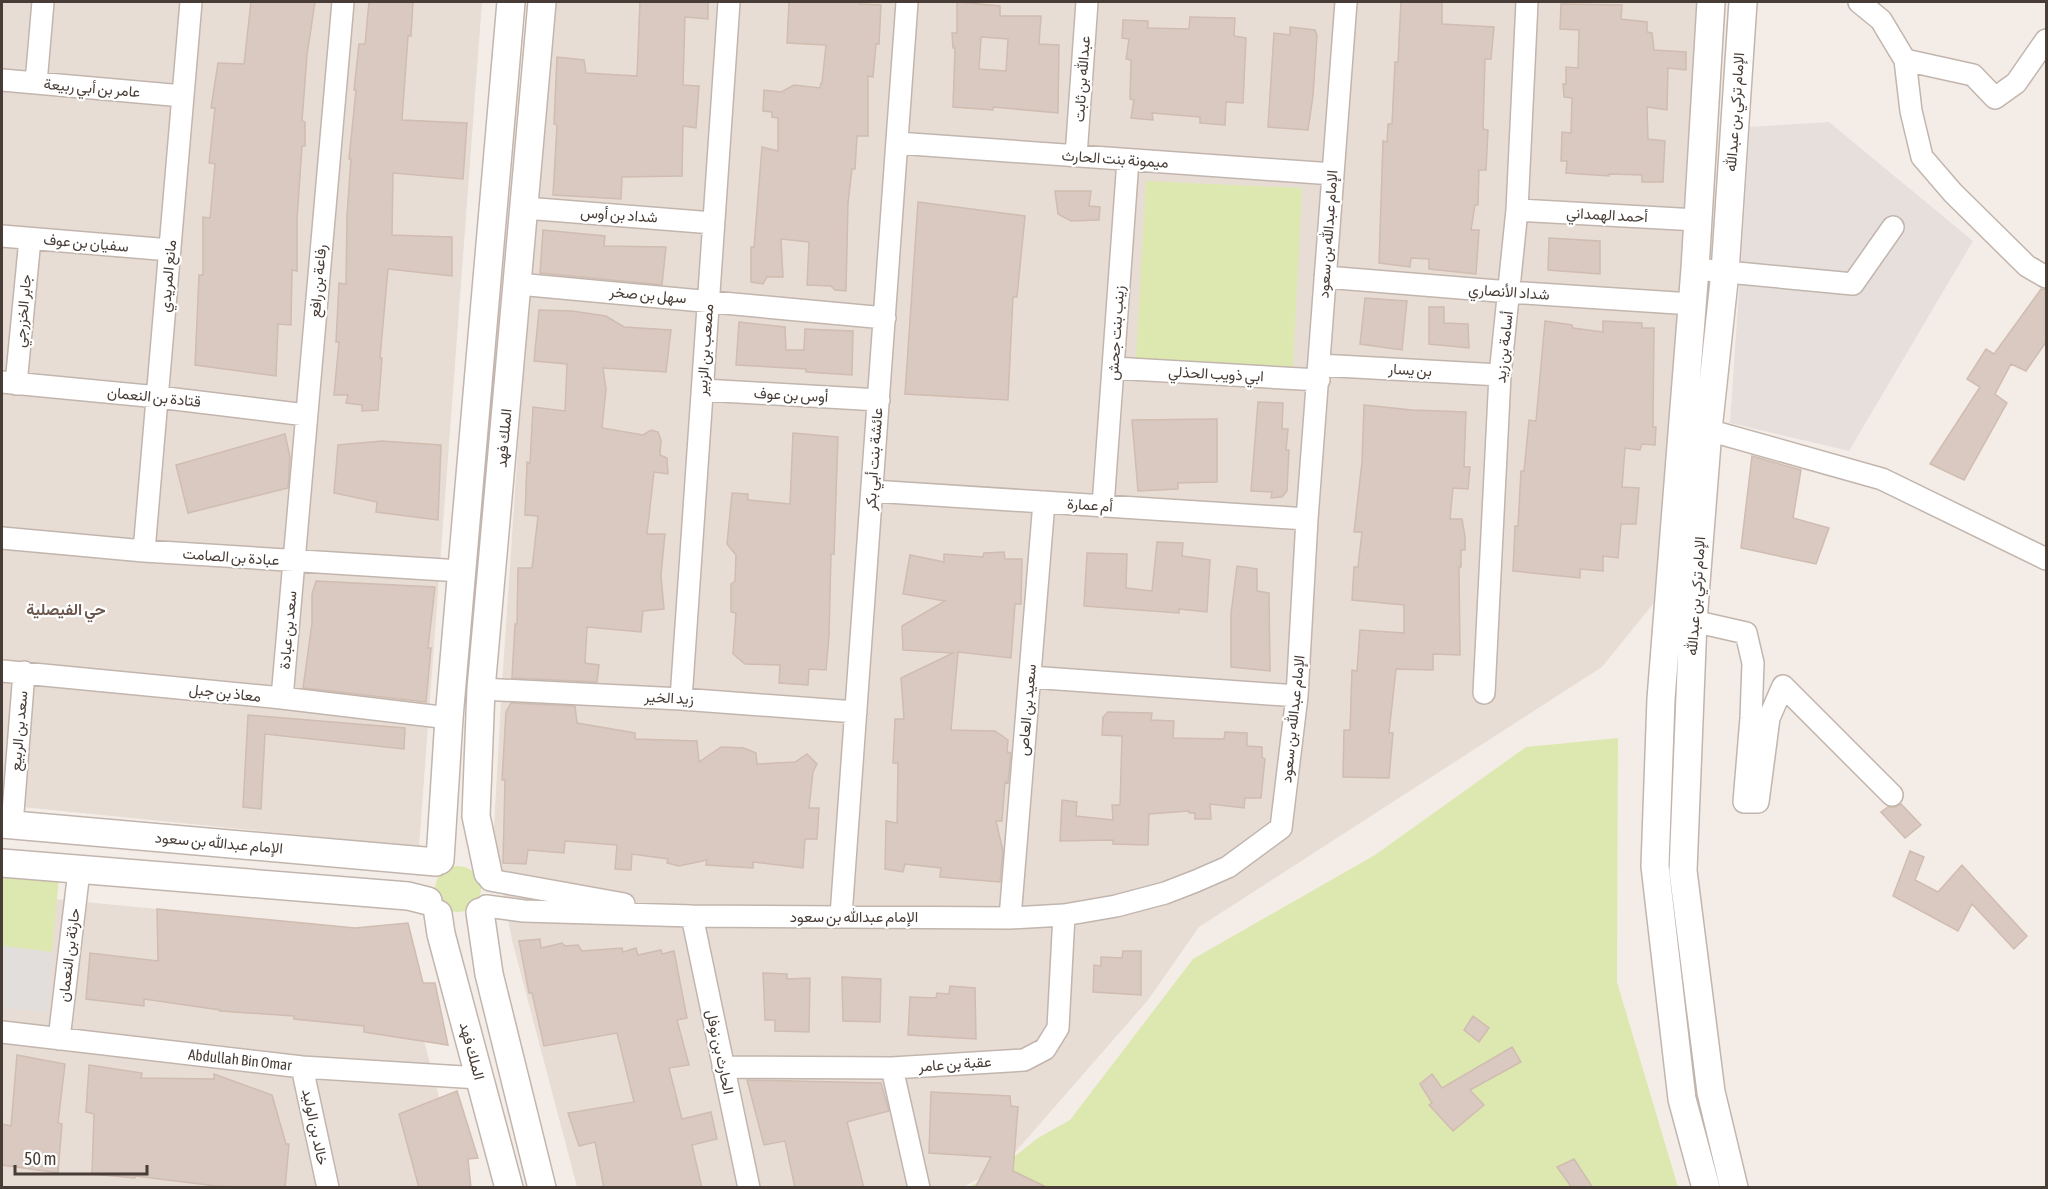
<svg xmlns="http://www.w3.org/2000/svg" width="2048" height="1189" viewBox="0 0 2048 1189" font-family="'Asap Condensed',Vazirmatn,sans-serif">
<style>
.residential{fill:#e8ddd5}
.industrial{fill:#e6dfdc}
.green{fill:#dde8b0}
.parking{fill:#e2dedc}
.building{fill:#d9c9c0;stroke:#d0bcb0;stroke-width:1.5;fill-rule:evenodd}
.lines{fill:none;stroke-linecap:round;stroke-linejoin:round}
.minor-casing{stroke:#c2b5ad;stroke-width:24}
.tertiary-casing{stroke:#c2b5ad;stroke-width:30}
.minor{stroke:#fff;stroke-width:21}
.tertiary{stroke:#fff;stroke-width:27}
.labels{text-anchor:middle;stroke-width:4.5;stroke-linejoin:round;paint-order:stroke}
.street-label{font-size:15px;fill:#473c36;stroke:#fff}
.neighbourhood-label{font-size:16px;font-weight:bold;fill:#6a574d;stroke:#fff}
</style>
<rect width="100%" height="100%" fill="#f4ede7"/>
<path class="residential" d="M2,2h480l-63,845 -417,-42z
M548,2h1149l-14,283 -26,314 -55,68 -403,260 -51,73 -137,157 -27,19 -22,12 -385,-1 -65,-247 -19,-96 9,-160z
M2,894l393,38 68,255h-461z"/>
<path class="industrial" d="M1829,122l144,119 -124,210 -119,-28 20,-296z"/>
<path class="green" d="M1146,181l156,7 -9,179 -157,-9z
M1618,738l-1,244 61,205 -711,1 25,-14 46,-36 32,-18 123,-161 182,-104 151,-108z
M435 889a23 23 0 1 1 46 0a23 23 0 1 1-46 0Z
M2,873l57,4 -7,75 -50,-6z"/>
<path class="parking" d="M2,946l50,6 -3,61 -47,-5z"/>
<path class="building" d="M251,2h64l-8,53 -5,66 3,1v24h-3l-5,74v51l-5,-1 -1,55 -13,-1 -2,52 -81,-11 4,-90h4v-58l7,1 5,-54 -6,-1 6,-55h-4l7,-45 26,1z
M369,2h44l-2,34h-3l-6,84 65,3 -4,56 -70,-6 -1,62 60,2v39l-64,-7 -8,89h2l-4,52 -16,1v-6l-16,-2 2,-8h-14l5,-53h-3l3,-59 7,1 1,-69 4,-56h-2l7,-69h-2l5,-46h6z
M640,2h68v17l-23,-2 -2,68 16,1 -3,42 -13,-2 -1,50 -60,1 -1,22 -68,-4 4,-70 -3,-1 3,-67 27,3 2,13 51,3z
M789,2h71v2l21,1 -2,39h-3l-3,33 -5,-1v60h-11l-2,33h-3l-4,34 -2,88 -11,-1 -4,-4 -24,-1 2,-43 -28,-3 2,38h-16l-4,7 -12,-2v-35h3l8,-100 16,4v-33l-6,-1v-5l-9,-1 1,-21 17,2 13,-7 26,3 1,-5h1l4,-38 -39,-2z
M957,2l43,4v10h41l-2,28 20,1 -1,68 -65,-6v3l-40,-3 2,-59h-2l-1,-15h5zM981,37l27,2 -2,32 -27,-2z
M1401,2h41v22l52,3 -3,32h-6l-2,70 5,1 -2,40h-7l-1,35h-3l-4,25h8l-3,44 -47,-5v-10l-18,-1 -1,9 -31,-4 4,-122 4,1 1,-18h4l3,-62h3z
M1561,4l61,1 -1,14 26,3v10l5,1 2,17 32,2v18l-18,-2 -1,42 -20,-3 1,32 17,2 -2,41h-21v-7l-33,-1v2l-43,-3 1,-12h-6l1,-29 9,1 1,-35 -8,-1 -1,-13h3v-17l12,1 1,-38 -19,-1z
M1190,17l45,1 -1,18 12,2 -3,65 -17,-1 -1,23 -25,-2v-6l-48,-4 1,7 -22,-2 3,-18 -4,-1 1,-39 -5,-1 3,-20 -7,-1 1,-18 25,1v7l41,1z
M1290,27l25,3 2,5 -4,61 -5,34 -40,-3 6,-94 16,2z
M1055,191h36l-2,15 11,1 -1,13 -28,1 -13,-7z
M918,202l107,14 -8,81h-4l-5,103 -103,-6z
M543,230l62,6 -1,10 62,1 -4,38 -122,-12z
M1549,238l51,3v33l-52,-4z
M2041,289l5,1v52l-20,29 -15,-7 -16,30 12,9 -43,77 -34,-16 50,-77 -13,-8 19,-30 8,5z
M1365,298l42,3 -5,49 -42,-6z
M1429,307h15v16l24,1 1,24 -40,-4z
M539,310l33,1 34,5 18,11 47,3 -5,42 -63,-4 3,21 -4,39 41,7 8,-5 7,2 3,8 -1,15 7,3 1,16 -14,-2 -7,62h18l-4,41 3,34 -21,2 -2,21 -54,-5 -2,36 14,2 -2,17 -85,-4 3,-54h2l1,-56h14l6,-52 -13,-1 2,-53 3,1 3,-56 32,4 2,-47 -33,-3z
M1545,321l27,4 1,3 30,4v-11l39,2v5h12l-1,99h3l-1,18 -13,-1 -2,6 -15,-2 -3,39 17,1 -3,36h-15l-3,34 -15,-2v15l-23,-2v9l-67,-7 2,-45h3l3,-55h3l5,-51 7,1z
M739,322l46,5 1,23h18l1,-21 48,2 -1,44 -46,-3v-3l-70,-4z
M1258,402l25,1 -1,26h6l-2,21h3l-2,41 -5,6 -11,1 1,-6 -21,-1z
M1364,405l48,5 54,2 -2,55h6l-2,22 -15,-1 -3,31h12l3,17v14h-4v17h-2l1,88 -27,-1v16l-37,-1 -7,64h4l-4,45 -46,-1 1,-47h6l2,-60 5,1 3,-41 44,3v-28l-52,-5 2,-33h4l4,-35h-8l8,-70z
M1217,419v63l-39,1v6l-40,2 -6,-71z
M793,433l45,4 -4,117h-3l-2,82 -3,34 -17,-1 -1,16 -29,-2 1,-18 -35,-1 -12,-10 3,-41 -5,-1v-28l4,-3 1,-26 -9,-11 5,-51 16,1v6l42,4z
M285,434l5,23 -2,31 -100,25 -12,-48z
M382,441l59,4 -3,75 -62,-8 1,-10 -43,-9 4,-48z
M1752,456l49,14 -8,48 36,10 -13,36 -75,-16z
M1157,542l26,1 -1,13 28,4 -3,52 -28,-3v4l-95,-7 3,-53 40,1 -1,34 26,3z
M1004,552l1,7h17l-1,45h-6l-4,54 -53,-6 -7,78 44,1 13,9 -1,12 4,1 -3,30 -3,-1 -3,39h-6l7,30 -3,31 -60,-5 1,-9 -36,-4 -2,8 -18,-3 1,-48 11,2 1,-60h-5l2,-44h9l-3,-41 52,-25 -50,-3 -1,-24 43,-25 -42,-7 7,-39 34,7v-8l39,3 1,-4z
M1237,566l20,3v22l12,2 1,78 -39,-4v-53z
M316,581l119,6 -7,61h3l-5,54 -123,-14 9,-65v-29z
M511,703l64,3 2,17 58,10v6l62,2 2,21 22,-15 23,1 12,5 1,11 38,-2 12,-8 10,10 -4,8 -4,36h10l-2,31h-12l-2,29 -50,-6v6l-47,-3 1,-5 -28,6 -12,-3 1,-4 -36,-5 -1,16 -16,-1 2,-24 -52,-4 -1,12 -36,-3 -2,14 -23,-1 2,-83h-3l4,-68z
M1108,712l44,1 -1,7 23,1 -1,17 51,1 1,-7 22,1v13l15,1v10l3,2 -4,39h-16l-1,10 -34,-4 1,15h-16v-6h-6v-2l-40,3 -1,31 -35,-1v-4l-53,1 2,-41 15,2 -1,14 37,4 -1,-15h8l2,-69 -20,-1 1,-18z
M248,715l157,13 -1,21 -139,-15 -4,75 -18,-2z
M1901,804l20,21 -16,13 -24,-26 7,-5h7z
M1910,851l14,6 -9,23 23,12 24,-27 65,71 -13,13 -42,-45 -14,27 -65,-35z
M157,909l198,19 53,-5 15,60h12l13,62 -84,-13v-6l-70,-7v-3l-74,-5v-1l-76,-11v7l-58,-7 4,-46 68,8z
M540,939l1,9 21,-5 3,3 13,-1 4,6 40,-3 1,4 13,-4 2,7 23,-5 1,4 12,-3 13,67 -10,2 12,45 -20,3 13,51 29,-7 6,27 -25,6 10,43h-98l-9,-46 -16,4 -11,-33 66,-11 -17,-69 -73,13 -12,-53h-3l-10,-52z
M1123,951h18v44l-48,-3 1,-27 7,1v-9l21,1z
M763,973l24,1v5l23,-1 -1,54 -34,-1v-11h-10z
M842,977l39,2 -1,43 -37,-1z
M950,986l25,2 1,51 -68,-4 2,-38 26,1 1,-5 12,1z
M1473,1016l16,12 -10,14 -15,-12z
M1512,1047l9,15 -51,28 14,15 -31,26 -24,-26 3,-2 -12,-19 12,-10 10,14z
M17,1055l48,9 -7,59 4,1 -4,49 -56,-8v-41l9,2z
M89,1065l53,8 -1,5 73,1v-5l58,21 14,49h3l-4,44 -69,-2 -81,-10v2l-43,-4 2,-60 -8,-2z
M747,1080l134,3 8,28 -42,11 17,66h-69l-10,-47 -21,4z
M457,1091l21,67 -10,1 3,29h-52l-20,-74z
M931,1092l79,4 1,10 7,1 -5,64 35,17h-73l16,-31 -62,-4z
M1574,1159l19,29h-21l-15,-21z"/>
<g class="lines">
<g class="minor-casing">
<path id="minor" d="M1859,2l22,18 24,40 68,15 22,23 21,-15 30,-43
M1905,60l6,51 11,46 31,36 74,73 19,11
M2,80l181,16
M36,83l7,-81
M897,143l436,31
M1076,156l11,-154
M525,208l188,15
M1517,210l180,10
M2,236l168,14
M1695,269l158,15 40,-57
M1325,277l185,15 182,12
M518,284l367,34
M1319,365l181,10
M1113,368l206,12
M2,382l156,15 148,18
M16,384l14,-145
M703,390l176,10
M1708,430l174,49 164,80
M872,491l435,28
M1103,506l25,-346
M2,538l142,13 317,20
M144,551l47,-549
M1693,621l53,12 7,30 -2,55 -7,84h14l11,-84 14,-32 109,109
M2,671l280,27 167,20
M1030,677l267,19
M481,689l200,10 175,13
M1484,693l16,-318 17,-165 10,-208
M282,698l61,-696
M681,699l48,-697
M12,825l12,-153
M490,880l134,24
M486,906l38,5 168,5 318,2 54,-3 52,-9 49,-13 31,-12 32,-14 53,-39 16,-132 10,-177 39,-517
M692,916l57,272
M841,916l66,-914
M1010,918l34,-416
M2,1032l300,35 177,11
M59,1039l20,-168
M302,1067l26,121
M723,1067l169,1 132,-8 21,-11 13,-21 6,-113
M892,1068l27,120"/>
</g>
<g class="tertiary-casing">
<path id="tertiary" d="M2,824l434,38
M440,860l9,-142 62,-716
M2,863l406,33 20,5
M488,873l-12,-57 5,-127 61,-687
M480,912l9,62 53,214
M438,914l3,20 68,254
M1706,1188l-24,-89 -27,-233 6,-167 34,-430 16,-267
M1734,1188l-23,-96 -28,-221 10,-250 15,-191 17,-158 18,-270"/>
</g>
<use href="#minor" class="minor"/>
<use href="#tertiary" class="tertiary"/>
</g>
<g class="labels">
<g class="street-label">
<text transform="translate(1082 79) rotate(-86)" y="5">عبدالله بن ثابت</text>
<text transform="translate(92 88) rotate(5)" y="5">عامر بن أبي ربيعة</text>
<text transform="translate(1735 112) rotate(-86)" y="5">الإمام تركي بن عبدالله</text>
<text transform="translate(1115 159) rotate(4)" y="5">ميمونة بنت الحارث</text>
<text transform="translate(619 215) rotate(4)" y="5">شداد بن أوس</text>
<text transform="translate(1607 215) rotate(3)" y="5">أحمد الهمداني</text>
<text transform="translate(1328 234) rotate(-86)" y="5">الإمام عبدالله بن سعود</text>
<text transform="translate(86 243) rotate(5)" y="5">سفيان بن عوف</text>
<text transform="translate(168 276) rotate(-85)" y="5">مانع المريدي</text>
<text transform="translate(318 281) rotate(-85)" y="5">رفاعة بن رافع</text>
<text transform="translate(1509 292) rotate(4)" y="5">شداد الأنصاري</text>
<text transform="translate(648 295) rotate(5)" y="5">سهل بن صخر</text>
<text transform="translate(23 311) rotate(-85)" y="5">جابر الخزرجي</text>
<text transform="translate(1116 333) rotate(-86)" y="5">زينب بنت جحش</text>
<text transform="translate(1504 347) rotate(-84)" y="5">أسامة بن زيد</text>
<text transform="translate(705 350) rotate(-86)" y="5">مصعب بن الزبير</text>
<text transform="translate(1410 370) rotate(3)" y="5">بن يسار</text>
<text transform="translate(1216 374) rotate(3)" y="5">ابي ذويب الحذلي</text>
<text transform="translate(791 395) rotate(3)" y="5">أوس بن عوف</text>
<text transform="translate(154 397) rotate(6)" y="5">قتادة بن النعمان</text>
<text transform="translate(504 438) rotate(-85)" y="5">الملك فهد</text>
<text transform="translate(874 459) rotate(-86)" y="5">عائشة بنت أبي بكر</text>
<text transform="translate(1090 505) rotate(4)" y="5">أم عمارة</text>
<text transform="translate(231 557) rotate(4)" y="5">عبادة بن الصامت</text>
<text transform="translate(1696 596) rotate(-86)" y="5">الإمام تركي بن عبدالله</text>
<text transform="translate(288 630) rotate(-85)" y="5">سعد بن عبادة</text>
<text transform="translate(225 693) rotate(6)" y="5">معاذ بن جبل</text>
<text transform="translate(669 698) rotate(3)" y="5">زيد الخير</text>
<text transform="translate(1027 710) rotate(-85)" y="5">سعيد بن العاص</text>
<text transform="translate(1293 719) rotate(-84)" y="5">الإمام عبدالله بن سعود</text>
<text transform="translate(19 731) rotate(-85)" y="5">سعد بن الربيع</text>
<text transform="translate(219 843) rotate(5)" y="5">الإمام عبدالله بن سعود</text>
<text x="854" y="922">الإمام عبدالله بن سعود</text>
<text transform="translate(69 955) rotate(-83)" y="5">حارثة بن النعمان</text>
<text transform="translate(472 1051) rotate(75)" y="5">الملك فهد</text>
<text transform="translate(720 1052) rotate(78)" y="5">الحارث بن نوفل</text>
<text transform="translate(240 1060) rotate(6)" y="5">Abdullah Bin Omar</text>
<text transform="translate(955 1064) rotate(-4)" y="5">عقبة بن عامر</text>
<text transform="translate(315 1127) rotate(78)" y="5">خالد بن الوليد</text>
</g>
<g class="neighbourhood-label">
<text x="66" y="615">حي الفيصلية</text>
</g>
</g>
<rect width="2048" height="1189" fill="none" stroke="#473c36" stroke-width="6"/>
<path d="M15 1165v9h132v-9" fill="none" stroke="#473c36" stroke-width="3"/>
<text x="24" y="1165" font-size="18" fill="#473c36" stroke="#ffffff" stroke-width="4.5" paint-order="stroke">50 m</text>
</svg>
